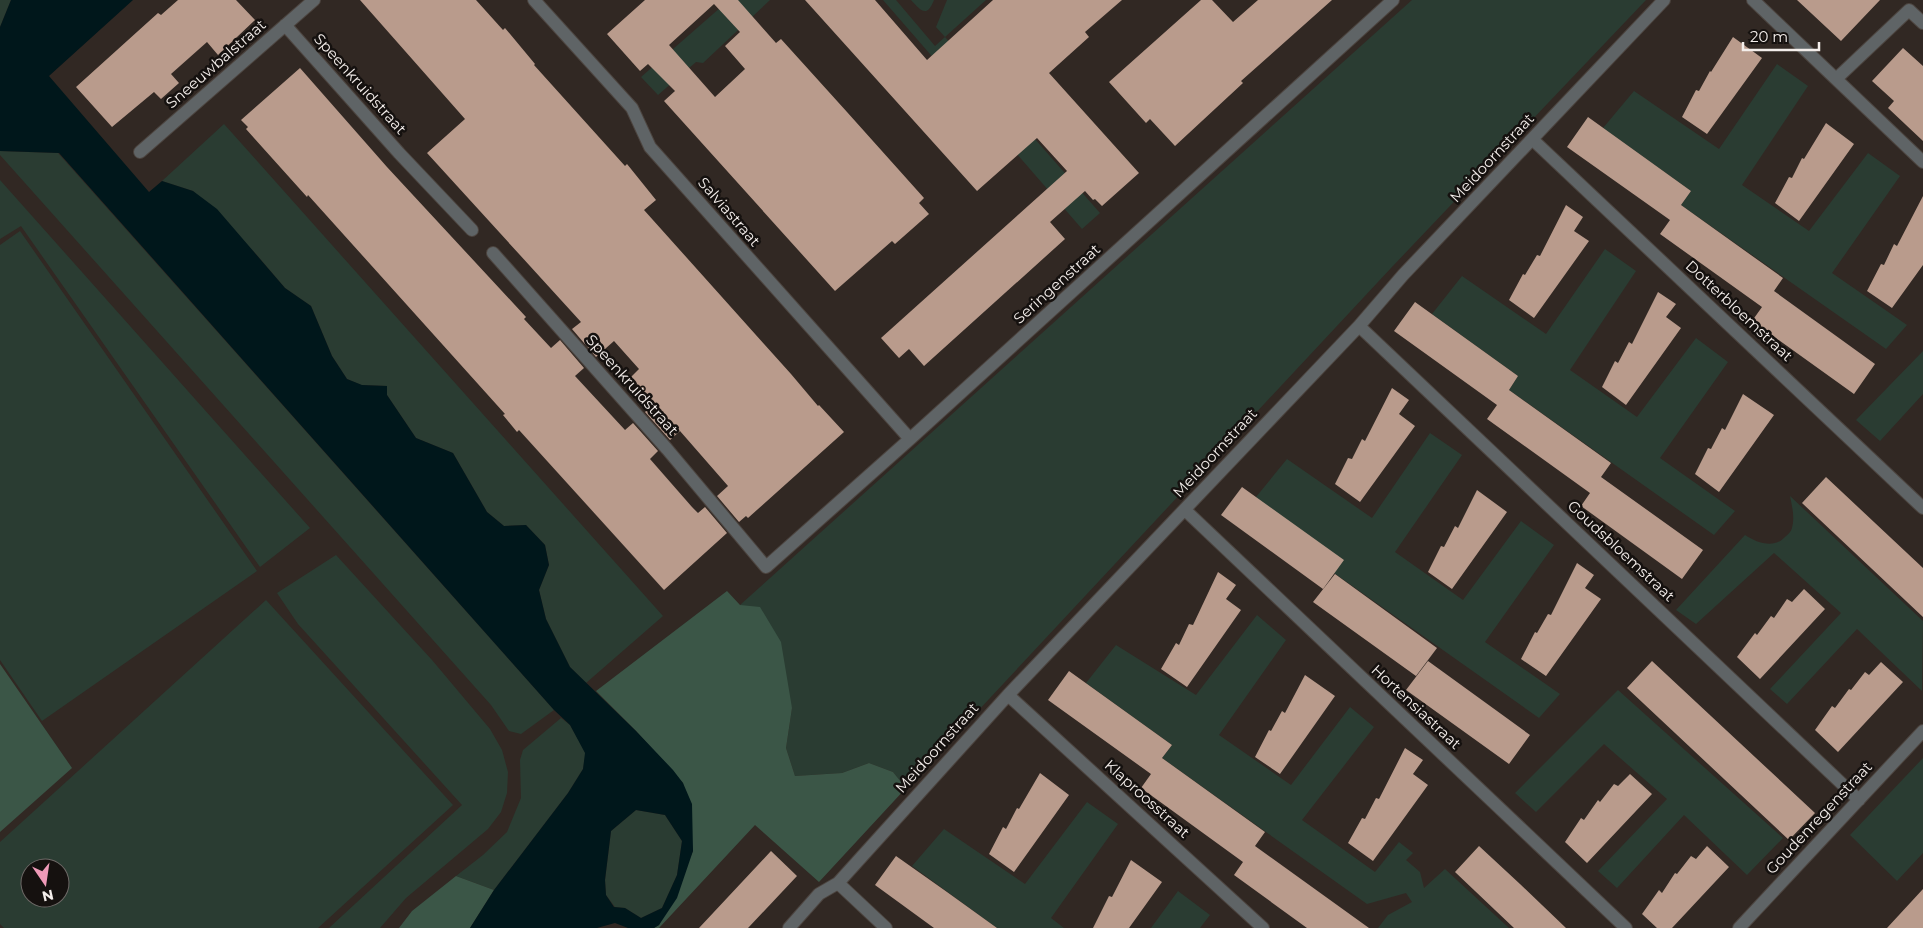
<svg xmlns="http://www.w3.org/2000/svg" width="1923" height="928" viewBox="0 0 1923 928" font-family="Montserrat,sans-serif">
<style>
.green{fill:#2a3c32;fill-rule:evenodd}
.forest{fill:#3b5647}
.water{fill:#00171b;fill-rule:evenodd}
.building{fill:#b99b8c;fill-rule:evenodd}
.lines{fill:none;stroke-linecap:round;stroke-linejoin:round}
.minor-casing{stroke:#4c443f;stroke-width:14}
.minor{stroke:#5f6466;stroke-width:12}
.labels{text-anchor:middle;stroke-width:5;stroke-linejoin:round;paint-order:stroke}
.street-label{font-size:15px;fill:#f4eeeb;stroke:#15110f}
</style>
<rect width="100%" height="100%" fill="#312823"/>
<path class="green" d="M0,0h11l-11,27z
M729,0h41l-67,63 -7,-1 -38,33 -17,-18z
M883,0h13l39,46 10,-9 -9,-10 11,-27h39l-41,37 155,176 -18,16z
M911,0h23c-7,18 -13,11 -23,0z
M1412,0h234l-255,268 -485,520 -13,-16 -24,-9 -27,10 -47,3 -9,-28 6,-40 -52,-103z
M1777,64l31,22 -66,99 67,46 59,-78 32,23 -68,97 75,52 -21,24 -205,-144 10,-14 -88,-63 31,-37 85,58z
M224,124l439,492 -77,67 -16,-16 -24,-48 -7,-29 10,-25 -4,-20 -19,-20 -22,1 -17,-14 -34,-59 -37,-15 -29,-43v-9l-26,-1 -14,-6 -15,-23 -21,-50 -26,-18 -29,-34 -63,-63 -31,-10z
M0,151l58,2 496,557 -33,24 -12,-3 -18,-26 -491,-550z
M0,180l310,348 -50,39 -239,-341 -21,13z
M20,231l237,340 -215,150 -42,-61v-415z
M1605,249l31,22 -66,99 67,47 59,-79 32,24 -68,96 75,53 -21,24 -205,-145 9,-14 -86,-62 30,-38 84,58z
M1923,351v43l-43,47 -24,-21z
M1430,433l32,22 -67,97 68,48 58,-79 33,24 -69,97 75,52 -21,24 -205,-145 -78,-76 31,-38 85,59z
M1790,496l133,125 -1,70 -65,-62 -70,75 -17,-15 71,-76 -67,-60 -78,71 -20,-14 69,-75c12,8 29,14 40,2 3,-3 6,-5 7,-9 3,-11 0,-22 -2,-32z
M336,555l96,105 58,69 12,21 6,22 -1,21 -6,19 -13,17 -82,69 -26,30h-51l133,-123 -164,-181 -21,-31z
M266,600l187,205 -135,123h-314l-4,-4v-82zM30,868h30v30h-30z
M1257,615l29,25 -67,95 72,50 59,-78 24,20 -72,93 73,52 24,-30 14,11 -7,7 14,12 4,16 21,-19 64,59h-131l10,-13 24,-13 -6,-9 -39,11 -205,-146 10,-13 -86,-62 30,-38 80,50z
M1618,690l165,148 -36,37 -63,-60 -67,73 -19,-17 69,-72 -63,-55 -68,68 -21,-19z
M561,718l9,7 16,28 -3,16 -15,24 -74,97 -38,-14 27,-21 24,-23 14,-34 -1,-38 3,-10z
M1923,758v95l-26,28 -47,-46z
M1087,802l31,22 -67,94 13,10h-67l-85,-62 32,-37 81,55z
M636,810l29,5 17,26 -5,34 -15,33 -21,10 -16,-10 -10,-1 -9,-12 -1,-15 6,-49z
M1178,891l32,24 -10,13h-49z"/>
<path class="forest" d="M727,591l13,14 20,2 21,35 11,66 -6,40 9,28 47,-3 27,-10 24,9 13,16 -87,94 -64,-57 -96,103h-5l5,-3 34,-74 -10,-68 -47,-52 -40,-40z
M0,664l72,104 -72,64z
M456,876l38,14 -24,38h-71l13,-17z"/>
<path class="water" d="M11,0h122l-84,76 100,116 13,-11 31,10 24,18 68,79 26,18 21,50 15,23 15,6 25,1v9l29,43 37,15 34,59 17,14 22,-1 19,20 4,20 -10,25 7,29 24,48 66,64 37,39 10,13 9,21 1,47 -16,47 -18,27 -5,3h-26l-13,-5 -18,5h-127l24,-38 74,-97 15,-24 2,-16 -15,-28 -16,-15 -495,-557 -59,-2v-124zM636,810l29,5 17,26 -5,34 -15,33 -21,10 -16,-10 -11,-1 -8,-12 -1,-15 6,-49z"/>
<path class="building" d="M178,0h58l19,20 -37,35 -11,-13 -36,32 8,9 -18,16 -7,-7 -42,35 -36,-40 82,-74 3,2z
M360,0h116l27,30 2,-2 30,36 -1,1 91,101 2,-2 29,36 -12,10 147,164 27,32 1,-1 25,27 -96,86 -2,-2 -7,6 -22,-26 11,-10 -48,-55 -10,9 -25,-28 9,-8 -23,-27 8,-8 -25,-28 -18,16 -24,-28 9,-7 -154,-169 38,-34z
M645,0h93l38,43 5,-4 66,73 77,86 -5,5 10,11 -34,30 -3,-3 -57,50 -171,-190 11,-10 -27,-27 -8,7 -33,-37zM714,4l26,28 -15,14 20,23 -30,28 -46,-52z
M805,0h70l52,60 66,-60h129l-37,32 4,5 -40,36 90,100 -37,33 -7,-7 -2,1 -8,-9 -35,31 15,17 -141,127 -15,-17 -10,9 -18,-20 186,-167 -30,-33 -60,53z
M1201,0h11l21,22 25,-22h74l-91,81 2,2 -68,63 -25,-27 -4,4 -37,-41z
M1797,0h83l-39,41z
M1733,37l29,21 -55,76 -25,-17 14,-27 3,1 11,-20 1,1z
M1903,48l20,18v75l-35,-33 6,-7 -22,-20z
M300,68l87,99 139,150 -2,2 27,29 9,-8 24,28 -9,8 50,54 8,-7 25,28 -8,8 42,48 6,6 7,-6 22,26 -63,57 -145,-160 -2,2 -14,-17 2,-1 -197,-219 -1,2 -61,-68 2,-2 -7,-7z
M1588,117l103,74 -10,14 102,73 -9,13 101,73 -21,30 -102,-73 10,-14 -102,-73 10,-14 -103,-73z
M1826,123l28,21 -55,77 -24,-18 14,-26 3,1 10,-20 2,1z
M1923,196v69l-31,43 -25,-17 14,-27 3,1 10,-21 3,2z
M1566,205l17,12 -9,14 15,10 -55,77 -25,-18 14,-26 2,1 12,-20 3,1z
M1658,292l18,12 -10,13 15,11 -55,77 -24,-18 13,-26 3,2 11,-21 3,2z
M1415,302l103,74 -9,14 102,73 -10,14 102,73 -21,29 -101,-73 9,-13 -103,-74 10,-14 -103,-74z
M1392,388l17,12 -10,14 16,12 -55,76 -25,-18 13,-26 4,1 10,-20 3,2z
M1743,394l31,21 -55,77 -24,-18 13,-26 3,1 11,-21 3,2z
M1826,477l97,91v49l-121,-114z
M1242,487l102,73 -21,29 -102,-74z
M1477,490l30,22 -55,77 -24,-17 13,-26 3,1 11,-21 3,2z
M1577,563l17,12 -9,13 16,11 -55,77 -25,-17 14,-27 2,1 11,-19 3,1z
M1218,572l18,13 -10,14 15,11 -54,77 -26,-18 15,-26 3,2 10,-21 4,1z
M1335,574l102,74 -21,28 -103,-74z
M1804,589l21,20 -65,70 -23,-22 18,-24 2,2 14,-19 3,2 13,-19 5,3z
M1428,661l102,74 -21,29 -103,-74z
M1652,661l163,152 -26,27 -162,-152z
M1881,662l22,20 -65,70 -23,-22 17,-24 3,2 14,-19 2,1 14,-18 4,3z
M1069,671l103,74 -10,13 103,74 -10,14 114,82h-62l-73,-53 9,-13 -102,-74 10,-14 -103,-74z
M1305,675l30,21 -55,78 -25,-17 14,-27 2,1 11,-20 3,2z
M1405,748l18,12 -10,14 15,11 -55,76 -25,-18 14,-25 3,1 11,-21 3,1z
M1040,773l29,22 -55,77 -25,-18 14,-27 3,2 11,-21 2,1z
M1630,774l22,20 -65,69 -22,-21 16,-24 3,2 14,-20 2,2 14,-18 4,2z
M1479,846l41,38 46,44h-52l-19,-18 -40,-38z
M1707,846l22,21 -57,61h-15l-15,-14 17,-24 3,3 13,-20 2,1 14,-18 5,3z
M771,851l26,25 -49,52h-49z
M896,856l51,36 50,36h-63l-59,-43z
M1131,860l31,22 -33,46h-36l16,-32 3,1z
M1923,889v39h-36z"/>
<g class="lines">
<g class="minor-casing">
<path id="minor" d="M534,0l98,108 18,39 260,292
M1753,0l170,162
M285,25l114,128 73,77
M1836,79l73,-69 14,13
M1532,139l391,369
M140,152l174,-152
M493,253l174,196 99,118 144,-128 483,-439
M1359,326l500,474
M1185,510l441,418
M1008,695l255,233
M838,883l48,45
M789,928l30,-34 19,-11 170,-188 351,-369 44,-51 261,-275
M1739,928l184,-197"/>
</g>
<use href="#minor" class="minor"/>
</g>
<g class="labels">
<g class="street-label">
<text transform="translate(216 64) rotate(-41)" y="5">Sneeuwbalstraat</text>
<text transform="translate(360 84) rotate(48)" y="5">Speenkruidstraat</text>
<text transform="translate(1492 158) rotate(-47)" y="5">Meidoornstraat</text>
<text transform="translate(729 212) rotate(49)" y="5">Salviastraat</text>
<text transform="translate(1057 284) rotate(-42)" y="5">Seringenstraat</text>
<text transform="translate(1739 311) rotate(43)" y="5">Dotterbloemstraat</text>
<text transform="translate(632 385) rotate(48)" y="5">Speenkruidstraat</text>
<text transform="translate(1215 453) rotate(-47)" y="5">Meidoornstraat</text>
<text transform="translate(1621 551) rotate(43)" y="5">Goudsbloemstraat</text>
<text transform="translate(1416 707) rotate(43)" y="5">Hortensiastraat</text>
<text transform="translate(937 748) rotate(-48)" y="5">Meidoornstraat</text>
<text transform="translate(1147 799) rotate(42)" y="5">Klaproosstraat</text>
<text transform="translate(1819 818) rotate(-47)" y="5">Goudenregenstraat</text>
</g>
</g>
<g transform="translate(45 883) rotate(167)"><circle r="24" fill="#15110f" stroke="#6e6967"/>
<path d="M0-4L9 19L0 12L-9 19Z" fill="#ef9ab8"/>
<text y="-8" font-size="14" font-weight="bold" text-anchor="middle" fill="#f4eeeb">N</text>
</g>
<path d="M1743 42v8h76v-8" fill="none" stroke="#f4eeeb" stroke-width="2.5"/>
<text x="1750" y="42" font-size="15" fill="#f4eeeb" stroke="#15110f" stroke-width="4" paint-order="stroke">20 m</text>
</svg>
